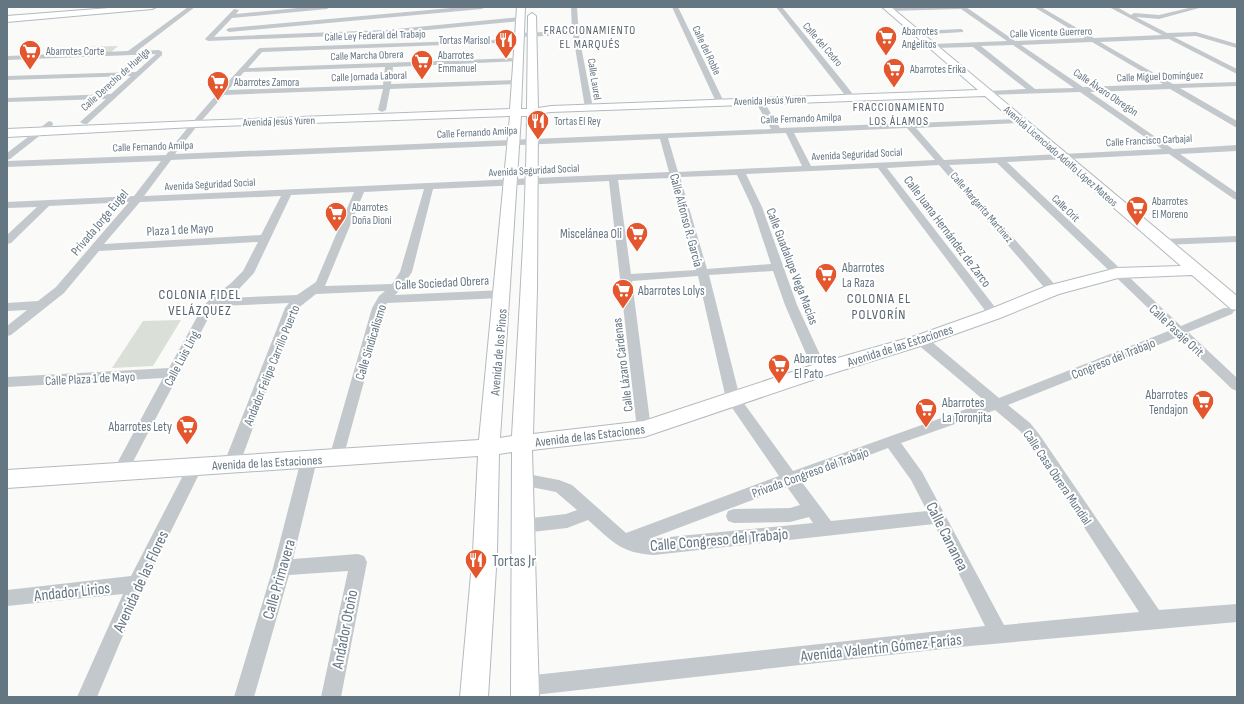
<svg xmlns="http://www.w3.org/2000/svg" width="1244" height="704" viewBox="0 0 1244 704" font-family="'Sofia Sans Condensed',sans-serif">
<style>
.green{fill:#dadfd7}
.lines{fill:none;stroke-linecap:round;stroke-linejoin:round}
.secondary-casing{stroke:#b3babf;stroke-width:2}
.street{fill:#c3c8cc;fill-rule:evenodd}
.secondary{fill:#fff;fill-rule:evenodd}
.labels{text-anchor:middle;stroke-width:4;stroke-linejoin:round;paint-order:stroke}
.far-poi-label{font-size:11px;fill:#657683;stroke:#fff;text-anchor:start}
.far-street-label{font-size:11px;fill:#657683;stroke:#fff}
.far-neighbourhood-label{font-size:12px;letter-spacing:1px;fill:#57646e;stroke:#fff}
.street-label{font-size:13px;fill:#657683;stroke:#fff}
.poi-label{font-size:13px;fill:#657683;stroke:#fff;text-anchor:start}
.neighbourhood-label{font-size:14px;letter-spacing:1px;fill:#57646e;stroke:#fff}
.near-street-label{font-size:16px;fill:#657683;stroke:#fff}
.near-poi-label{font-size:16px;fill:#657683;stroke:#fff;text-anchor:start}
</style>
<rect width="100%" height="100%" fill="#fafaf8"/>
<path class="green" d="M118,46l-8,7 -34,1 8,-7z
M181,320l-28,46 -41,2 31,-47z"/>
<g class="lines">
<g class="secondary-casing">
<path id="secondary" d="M122,7h34l-4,2 -145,13v-6z
M517,7h8l-4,102h6l1,-93 4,-3 4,3 2,92 13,-2 427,-16 -96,-83h9l346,289v14l-6,-1 -39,-34 -74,3 -59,16 -59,24 -73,26 -100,31 -183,62 -112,13 7,247h-28l1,-245 -13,2 -2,98 -9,145h-28l13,-145 5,-96 -471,32v-18l472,-30 31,-324 -316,11 -187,10v-8l187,-8 316,-12zM985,96l196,170 -64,2 -70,18 -59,24 -73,26 -102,29 -169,56 -111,13 4,-145 1,-175 13,-2zM521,116h6c-1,106 -9,214 -15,320l-12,2z"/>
</g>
<path class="street" d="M188,7h7l-58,44 22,-1 3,2v3l-75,69h-3l-4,-2 26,-23 -99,3v-4l104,-4 20,-18 -124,4v-4l129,-4 20,-18 -149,6v-4l121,-5z
M308,7h22l-3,2 -95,9 -18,19 172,-7 134,-13 3,2 -3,2 -134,13 -178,7 -3,-2 29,-30 5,1 -3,4z
M462,7h23l-3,2 -253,23 -3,-2 3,-2z
M571,7h6l2,29 14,72 -4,2 -4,-2 -12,-73 -54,2 -3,-2 3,-2 53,-2z
M672,7h6l46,95 -1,2h-3l-4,-2z
M776,7h6l63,77 10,13 -1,2h-6z
M895,7h71l49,34 70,-3 -51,-31h7l53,31 68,-3 -53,-28h8l14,8 3,-2 25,2 34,-8h10l-44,12 -23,-2 31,16 29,-1 41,12v4l-41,-12 -22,1 63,32v5l-68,-35 -69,3 73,42 64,-2v4l-57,2 57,33v7l-67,-39 -80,3 83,57 64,-4v6l-57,3 57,39v7l-3,-1 -65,-45 -162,8 174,164 43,-18h8l2,3 -2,3 -44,18 49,46v13l-5,-2 -54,-52 -170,68 22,18 9,11 120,176 78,-6v18l-267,24 -445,50 -7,-3 -3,-7 3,-7 7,-3 460,-50 -51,-102 -280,31c-34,-2 -42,-14 -66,-35l-21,8 -44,5 -6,-2 -2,-5 2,-5 6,-2 43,-5 11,-4 -21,-18 -40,-8 -2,-5 2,-5 6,-1 37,7 13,5 54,48 153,-57 -53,-77 -28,-123 -66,5 19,148 -2,4 -5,2 -5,-2 -2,-4 -28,-248 -176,8 -21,83 -12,18 -5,5 108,-5 4,1 2,3 -2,3 -4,1 -116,5 -3,5 -42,154 -5,2 -5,-2 -3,-4 43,-150 7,-12 6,-5 -69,3 -19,15 -57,154 -3,4 -5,2 -5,-2 -3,-4 61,-155 4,-5 -72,3 -6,7 -85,162 -5,2 -5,-2 -3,-4 50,-93 -156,9v-10l162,-9 33,-60 8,-9 20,-15 13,-13 15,-29 -159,9 -35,42 -53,42 -4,1v-10l20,-16 -20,1v-8l31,-2 18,-14 73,-85 -80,4 -38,37 -4,1v-9l30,-28 -30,1v-6l127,-6 27,-35 -154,6v-6l159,-6c29,-38 61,-72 92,-106l2,-1 259,-9 2,1v2l-259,10 -14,16 270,-10 4,2 -2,1 -127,6 -2,17 126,-4 4,2 -4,2 -127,5 -4,21 -4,2 -4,-2 5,-21 -159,6 -27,31 -22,28 596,-25 -16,-28 4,-2h3l18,29 240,-9 4,2 -4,2 -104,5 28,32 218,-11 -82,-57 -94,3v-4h3l37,-2 -53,-42 -40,1 -3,-2 3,-2 74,-3 -46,-32 -73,2 -3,-2zM1092,42l71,42 -80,3 -62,-42zM1013,45l61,43 -39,1 -54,-43zM385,67l-2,18 -155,5 16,-18zM907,128l28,32 -124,6 -17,-33zM786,133l16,33 -124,6 -10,-34zM660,139l9,33 -525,24 27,-36zM997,163l174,167 -172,68 -73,-61 -5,-1 -5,1 -1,3 1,3 70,59 -193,69 -53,-73 -31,-123 64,-4 12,34 28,65 2,3 5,2 5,-2 2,-3 -30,-65 -35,-98 -16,-33 132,-6 112,149h8l2,-3 -2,-3 -111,-143 52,-3 110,128h8l2,-3 -2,-3 -108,-122zM737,175l15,32 19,57 -64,5 -27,-92zM671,178l25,92 -65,4 -13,-94zM424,189l-24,83 -8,12 -67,2 39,-94zM354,192l-38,90 -19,13 -70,3 11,-8 16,-17 37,-78zM281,196l-20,39 -157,9 36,-42zM995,410l25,21 9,11 110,170 -135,13 -82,-153 -21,-29zM888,448l23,32 16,31 -96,10 -30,-40zM787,487l13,18 -10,3 -56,1 -6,2 -2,5 2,5 6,2 56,-1 19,-5 4,6 -164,16z
M961,29l2,1v2l-47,3 -3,-2 3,-2z
M49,121l3,1 1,2 -1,2 -42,33 -3,1v-7z
M1237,236v6l-74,3 -5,-3 5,-3z
M309,454l5,2 3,4 -24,99 65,-5 6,2 3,6 -26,135h-20l27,-126 -59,4 -35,122h-20l39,-129 28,-108 3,-4z
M195,460l5,2 3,4 -60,122 -46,109h-20l46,-103 -116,12v-16l124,-14 59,-114z"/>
<use href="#secondary" class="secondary"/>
</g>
<defs>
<g id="supermarket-pin" transform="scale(1.15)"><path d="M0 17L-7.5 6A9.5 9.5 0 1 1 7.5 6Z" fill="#e4572e" stroke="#fff"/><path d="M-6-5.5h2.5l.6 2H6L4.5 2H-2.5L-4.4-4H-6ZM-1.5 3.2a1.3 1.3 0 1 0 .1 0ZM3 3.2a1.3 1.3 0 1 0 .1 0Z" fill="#fff"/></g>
<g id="restaurant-pin" transform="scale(1.15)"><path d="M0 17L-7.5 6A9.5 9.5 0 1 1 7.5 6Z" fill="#e4572e" stroke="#fff"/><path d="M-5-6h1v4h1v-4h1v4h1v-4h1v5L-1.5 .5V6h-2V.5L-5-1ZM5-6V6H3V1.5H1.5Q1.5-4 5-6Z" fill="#fff"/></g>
</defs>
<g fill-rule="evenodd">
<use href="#supermarket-pin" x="886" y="37"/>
<use href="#restaurant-pin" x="506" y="40"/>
<use href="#supermarket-pin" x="30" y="51"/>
<use href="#supermarket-pin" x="422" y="61"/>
<use href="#supermarket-pin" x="894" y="69"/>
<use href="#supermarket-pin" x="218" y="82"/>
<use href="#restaurant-pin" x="538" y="121"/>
<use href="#supermarket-pin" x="1137" y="207"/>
<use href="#supermarket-pin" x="336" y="213"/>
<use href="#supermarket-pin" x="637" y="233"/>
<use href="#supermarket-pin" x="826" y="274"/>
<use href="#supermarket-pin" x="623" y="290"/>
<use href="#supermarket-pin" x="779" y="365"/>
<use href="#supermarket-pin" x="1203" y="401"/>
<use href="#supermarket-pin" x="926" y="409"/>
<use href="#supermarket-pin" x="187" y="426"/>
<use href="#restaurant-pin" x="476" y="560"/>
</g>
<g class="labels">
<g class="far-poi-label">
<text x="902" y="35">Abarrotes<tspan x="902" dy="13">Angelitos</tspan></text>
<text x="490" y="44" text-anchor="end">Tortas Marisol</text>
<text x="46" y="55">Abarrotes Corte</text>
<text x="438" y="59">Abarrotes<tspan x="438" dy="13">Emmanuel</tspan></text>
<text x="910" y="73">Abarrotes Erika</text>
<text x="234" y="86">Abarrotes Zamora</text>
<text x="554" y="125">Tortas El Rey</text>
<text x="1152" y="205">Abarrotes<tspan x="1152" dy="13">El Moreno</tspan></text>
<text x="352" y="211">Abarrotes<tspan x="352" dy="13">Doña Dioni</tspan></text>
</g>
<g class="far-street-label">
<text transform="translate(1051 32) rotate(-2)" y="4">Calle Vicente Guerrero</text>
<text transform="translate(375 35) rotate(-2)" y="4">Calle Ley Federal del Trabajo</text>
<text transform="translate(823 44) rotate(49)" y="4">Calle del Cedro</text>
<text transform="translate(707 50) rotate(65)" y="4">Calle del Roble</text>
<text transform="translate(367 55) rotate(-2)" y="4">Calle Marcha Obrera</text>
<text transform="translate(369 76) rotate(-2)" y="4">Calle Jornada Laboral</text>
<text transform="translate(1160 76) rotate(-2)" y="4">Calle Miguel Domínguez</text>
<text transform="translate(115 79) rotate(-42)" y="4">Calle Derecho de Huelga</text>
<text transform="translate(595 79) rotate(81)" y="4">Calle Laurel</text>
<text transform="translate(1106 92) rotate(34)" y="4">Calle Álvaro Obregón</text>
<text transform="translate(770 100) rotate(-2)" y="4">Avenida Jesús Yuren</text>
<text transform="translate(801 118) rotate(-2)" y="4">Calle Fernando Amilpa</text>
<text transform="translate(279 121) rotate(-2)" y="4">Avenida Jesús Yuren</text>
<text transform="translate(477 132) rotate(-3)" y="4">Calle Fernando Amilpa</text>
<text transform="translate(1149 140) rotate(-3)" y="4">Calle Francisco Carbajal</text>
<text transform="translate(153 146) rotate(-2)" y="4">Calle Fernando Amilpa</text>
<text transform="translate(857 154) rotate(-3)" y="4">Avenida Seguridad Social</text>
<text transform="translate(1061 156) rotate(41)" y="4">Avenida Licenciado Adolfo López Mateos</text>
<text transform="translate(534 170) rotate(-3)" y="4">Avenida Seguridad Social</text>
<text transform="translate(210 184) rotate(-3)" y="4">Avenida Seguridad Social</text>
<text transform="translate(982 207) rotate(49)" y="4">Calle Margarita Martínez</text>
<text transform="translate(1066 208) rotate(44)" y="4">Calle Orit</text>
</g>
<g class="far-neighbourhood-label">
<text x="590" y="34">FRACCIONAMIENTO<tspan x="590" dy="14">EL MARQUÉS</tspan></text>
<text x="899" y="111">FRACCIONAMIENTO<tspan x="899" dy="14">LOS ÁLAMOS</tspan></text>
</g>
<g class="street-label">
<text transform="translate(687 220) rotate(75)" y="5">Calle Alfonso R. García</text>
<text transform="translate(99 222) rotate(-50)" y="5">Privada Jorge Eugel</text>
<text transform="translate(180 229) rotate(-3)" y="5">Plaza 1 de Mayo</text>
<text transform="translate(948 231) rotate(53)" y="5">Calle Juana Hernández de Zarco</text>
<text transform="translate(793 266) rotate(69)" y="5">Calle Guadalupe Vega Macías</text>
<text transform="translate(442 282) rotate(-3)" y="5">Calle Sociedad Obrera</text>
<text transform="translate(1177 330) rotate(43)" y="5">Calle Pasaje Orit</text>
<text transform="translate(370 342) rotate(-73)" y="5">Calle Sindicalismo</text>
<text transform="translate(900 345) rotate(-18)" y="5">Avenida de las Estaciones</text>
<text transform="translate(498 352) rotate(-85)" y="5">Avenida de los Pinos</text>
<text transform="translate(181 358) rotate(-62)" y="5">Calle Luis Ling</text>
<text transform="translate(1113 358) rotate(-22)" y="5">Congreso del Trabajo</text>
<text transform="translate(271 365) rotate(-68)" y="5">Andador Felipe Carrillo Puerto</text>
<text transform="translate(622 365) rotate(-97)" y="5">Calle Lázaro Cárdenas</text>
<text transform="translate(90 378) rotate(-3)" y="5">Calle Plaza 1 de Mayo</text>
<text transform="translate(590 435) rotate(-7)" y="5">Avenida de las Estaciones</text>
<text transform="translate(267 462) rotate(-3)" y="5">Avenida de las Estaciones</text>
<text transform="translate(810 472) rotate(-20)" y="5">Privada Congreso del Trabajo</text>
<text transform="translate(1058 477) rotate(56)" y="5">Calle Casa Obrera Mundial</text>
</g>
<g class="poi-label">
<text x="622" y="238" text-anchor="end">Miscelánea Oli</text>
<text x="842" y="272">Abarrotes<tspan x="842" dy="15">La Raza</tspan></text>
<text x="638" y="295">Abarrotes Lolys</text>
<text x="794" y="363">Abarrotes<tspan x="794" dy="15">El Pato</tspan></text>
<text x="1188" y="399" text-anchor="end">Abarrotes<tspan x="1188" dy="15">Tendajon</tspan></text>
<text x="942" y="407">Abarrotes<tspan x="942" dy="15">La Toronjita</tspan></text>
<text x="172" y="431" text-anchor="end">Abarrotes Lety</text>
</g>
<g class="neighbourhood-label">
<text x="200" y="299">COLONIA FIDEL<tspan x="200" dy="16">VELÁZQUEZ</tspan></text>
<text x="879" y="303">COLONIA EL<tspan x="879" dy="16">POLVORÍN</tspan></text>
</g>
<g class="near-street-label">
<text transform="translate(948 536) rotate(63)" y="6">Calle Cananea</text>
<text transform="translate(719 539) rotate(-5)" y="6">Calle Congreso del Trabajo</text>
<text transform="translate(278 579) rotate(-74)" y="6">Calle Primavera</text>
<text transform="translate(140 581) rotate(-65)" y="6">Avenida de las Flores</text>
<text transform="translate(72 591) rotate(-6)" y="6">Andador Lirios</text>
<text transform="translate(344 629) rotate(-79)" y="6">Andador Otoño</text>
<text transform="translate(881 647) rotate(-6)" y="6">Avenida Valentín Gómez Farías</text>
</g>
<g class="near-poi-label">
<text x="492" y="566">Tortas Jr</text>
</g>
</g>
<rect width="1244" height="704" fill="none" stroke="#657683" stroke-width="16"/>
</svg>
